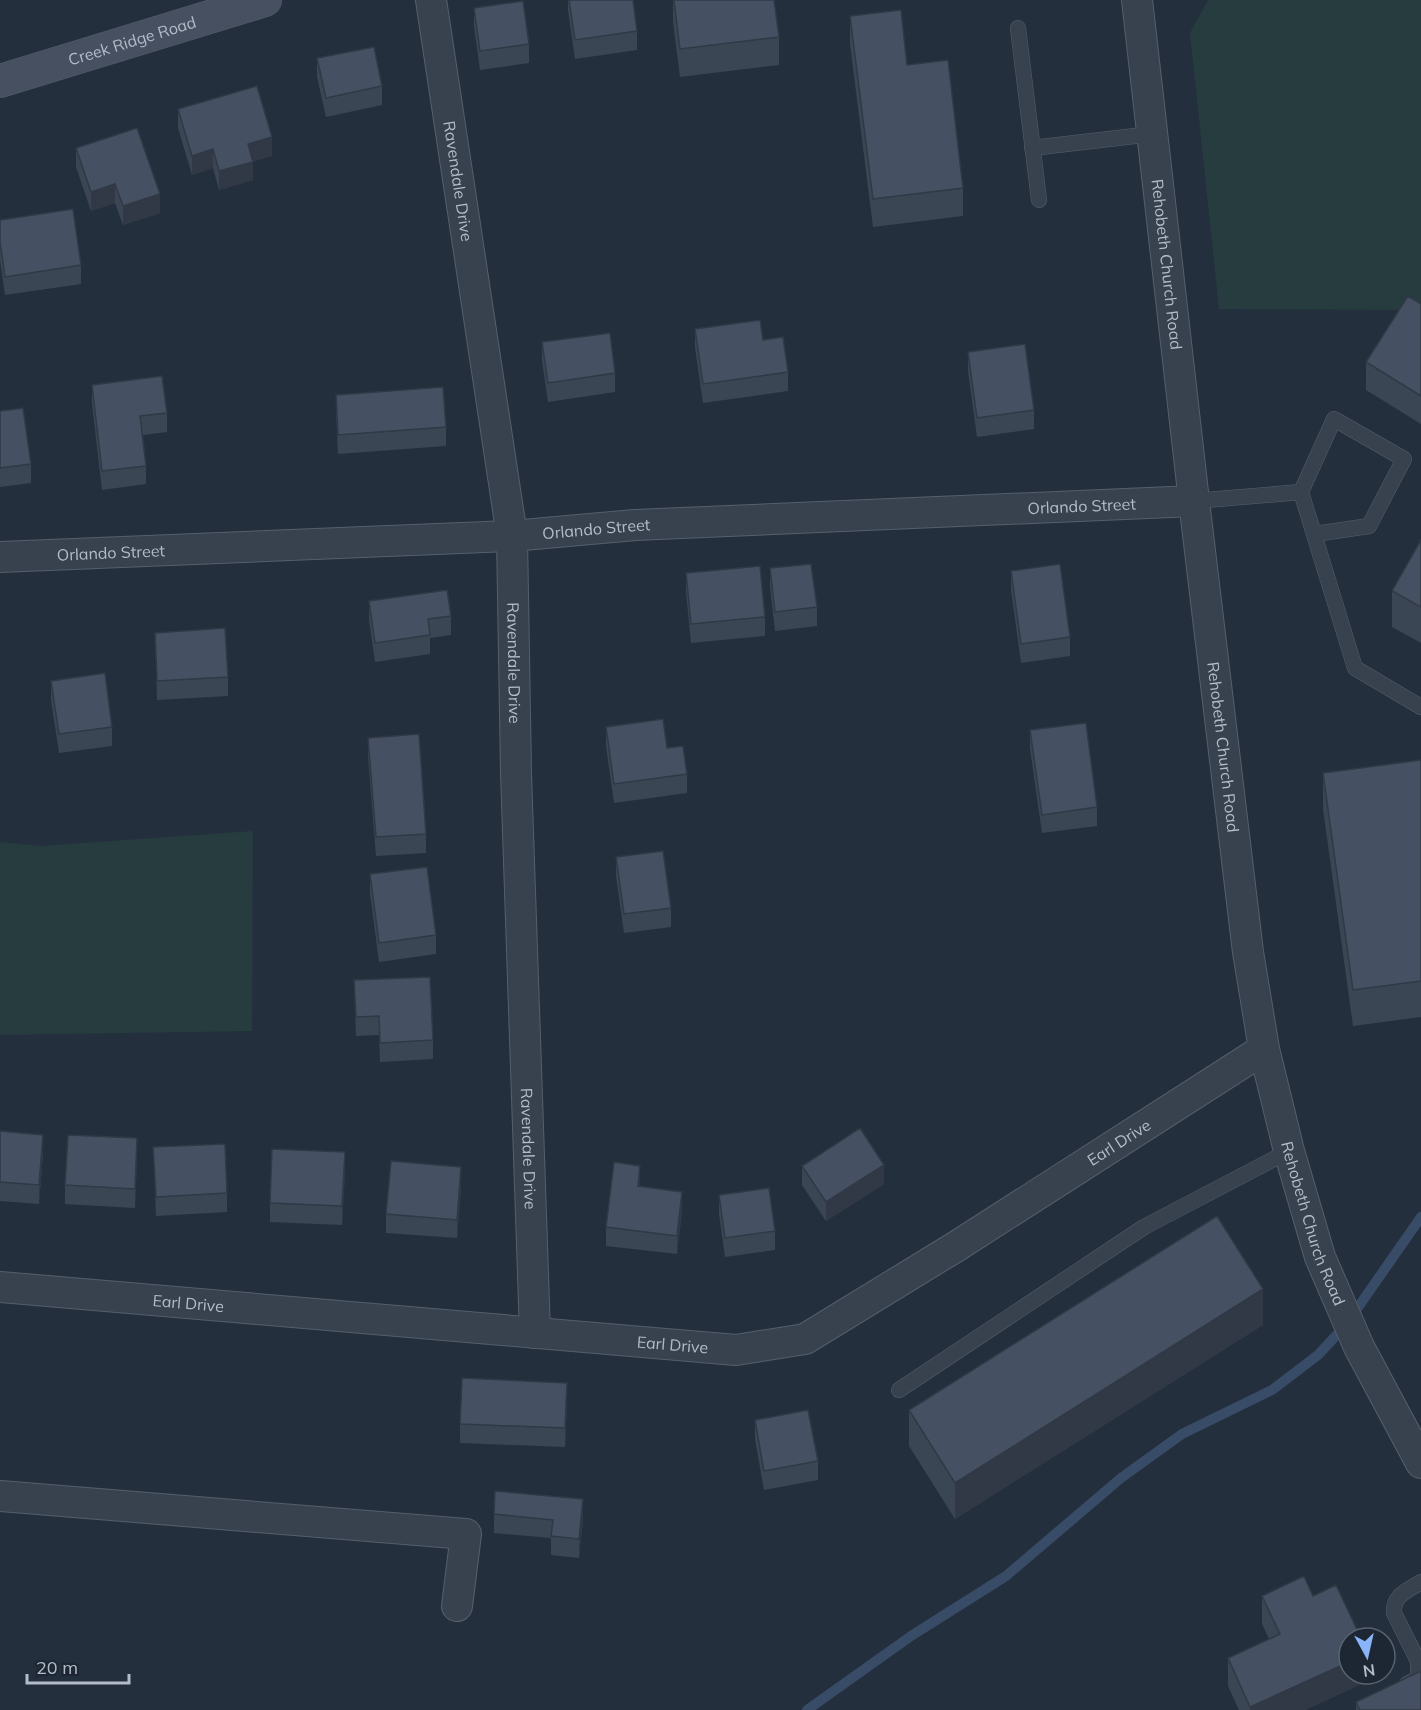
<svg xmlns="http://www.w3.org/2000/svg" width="1421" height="1710" viewBox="0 0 1421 1710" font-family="Mulish,sans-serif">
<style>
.green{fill:#263c3f}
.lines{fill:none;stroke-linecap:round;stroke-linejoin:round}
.stream{stroke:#394c67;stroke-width:10}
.lane-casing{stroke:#565f6c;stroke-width:16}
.street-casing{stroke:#565f6c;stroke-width:32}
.secondary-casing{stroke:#565f6c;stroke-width:34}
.lane{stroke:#38414e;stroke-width:15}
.street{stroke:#38414e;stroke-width:30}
.secondary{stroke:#465061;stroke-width:33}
.wall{fill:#3b4654}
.shaded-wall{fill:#303945}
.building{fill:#455162;stroke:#303945;stroke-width:1.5}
.labels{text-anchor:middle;stroke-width:4.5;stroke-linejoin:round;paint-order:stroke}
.street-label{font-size:16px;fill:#b4bcc9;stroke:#1d2633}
</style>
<rect width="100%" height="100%" fill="#242f3e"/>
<path class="green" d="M1208,0h213v310l-202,-1 -29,-276z
M253,831l-1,200 -252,4v-193l41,4z"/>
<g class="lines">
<path class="stream" d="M807,1710l104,-74 95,-60 115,-98 61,-44 90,-44 46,-35 27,-29 76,-109"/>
<g class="lane-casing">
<path id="lane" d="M1018,28l21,172
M1032,148l120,-14
M1301,492l33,-73 70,40 -35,67 -54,8
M1194,501l107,-9 54,176 66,39
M899,1390l245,-163 145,-76
M1407,1684l11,-6v-17l-24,-48c-1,-18 13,-22 27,-31"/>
</g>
<g class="street-casing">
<g id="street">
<path id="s1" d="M431,0l81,536 4,237 19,560"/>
<path id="s2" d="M1137,0l57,501 54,451 16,97 25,102 31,106 39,90 62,116"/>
<path id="s3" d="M0,557l512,-21 123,-11 559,-24"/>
<path id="s4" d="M0,1287l736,63 69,-11 152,-93 307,-197"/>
<path d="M0,1496l466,38 -9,72"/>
</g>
</g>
<g class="secondary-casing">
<g id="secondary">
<path id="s5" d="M0,81l265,-81"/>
</g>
</g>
<use href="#lane" class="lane"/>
<use href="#street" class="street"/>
<use href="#secondary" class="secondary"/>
</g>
<path class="wall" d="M568,0h65l4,31v19l-62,9 -7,-49z
M673,0h101l5,37v28l-99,12 -7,-55z
M474,8l55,36v19l-49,7 -6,-43z
M850,16l57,49 56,123v28l-90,11 -23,-183z
M317,58l65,28v19l-56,12 -9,-40z
M178,109l94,47 -19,5v19l-34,10 -6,-22 -21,7 -14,-47z
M76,148l84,65 -37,12 -8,-22 -24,8 -15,-44z
M0,220l81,45v19l-76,11 -5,-35z
M1421,304v120l-55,-34v-28z
M695,329l68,11 25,32v19l-85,12 -8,-55z
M542,342l73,31v19l-67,10 -6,-41z
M968,352l66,58v19l-57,8 -9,-66z
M92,385l75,28v19l-24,3 3,31v18l-44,6 -10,-86z
M336,395l110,32v19l-108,8 -2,-40z
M0,411l31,53v19l-31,4z
M1421,540v103l-29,-16v-36z
M770,568l47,39v19l-42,5 -5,-44z
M1011,571l59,66v19l-49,7 -10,-73z
M686,573l79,44v19l-74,7 -5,-51z
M369,601l82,15v19l-21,3v16l-55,8 -6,-42z
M155,633l73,44v19l-71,4z
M51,681l61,46v19l-53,7 -8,-53z
M606,727l61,21 20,26v19l-73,10 -8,-57z
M1030,730l67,77v19l-55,7 -12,-84z
M368,738l58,96v19l-50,3 -8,-99z
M1421,760v257l-68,9 -30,-217v-36z
M616,857l55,51v19l-47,6 -8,-57z
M370,874l66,61v19l-57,8 -9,-69z
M354,980l79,60v19l-53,3 -1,-27 -23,1z
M0,1131l43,23 -4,50 -39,-3z
M153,1147l74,46v19l-71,4z
M137,1157l-2,51 -70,-4v-19z
M802,1166l82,18 -58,37 -24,-36z
M345,1171l-3,54 -72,-3v-19z
M461,1186l-4,52 -71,-5v-19z
M640,1186l42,25 -5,43 -71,-8v-19z
M719,1195l56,36v19l-50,7 -6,-43z
M1263,1325l-308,194 -46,-73v-36z
M567,1401l-2,46 -105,-4v-19z
M755,1420l63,41v19l-54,10 -9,-51z
M494,1514l89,4 -4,40 -28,-3v-17l-57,-5z
M1262,1596l106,78v7l-63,29h-66l-11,-24v-28l41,-19 -7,-15z
M1356,1702l65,8h-65z"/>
<path class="shaded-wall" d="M272,137v19l-24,7v-19z
M213,149v19l-21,7v-19z
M253,162v18l-34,10v-19z
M115,184v19l-24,8v-19z
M160,194v19l-37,12v-19z
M43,1135v19l-4,50v-19z
M137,1138v19l-2,51v-19z
M345,1152v19l-3,54v-19z
M884,1165v19l-58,37v-19z
M640,1166v19l-2,19v-18z
M461,1167v19l-4,52v-18z
M682,1192v19l-5,43v-18z
M1263,1289v36l-308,194v-36z
M567,1383v18l-2,46v-19z
M583,1499v19l-4,40v-19z
M1349,1662v12h19v7l-63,29h-55v-3z"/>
<path class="building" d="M569,0h64l4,31 -62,9z
M674,0h100l5,37 -99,12z
M523,1l6,43 -49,7 -6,-43z
M901,10l6,55 41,-5 15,128 -90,11 -23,-183z
M374,47l8,39 -56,12 -9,-40z
M257,86l15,51 -24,7 5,18 -34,9 -6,-22 -21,7 -14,-47z
M137,128l23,66 -37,12 -8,-22 -24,8 -15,-44z
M73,209l8,56 -76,12 -5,-36v-21z
M1408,296l13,8v92l-55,-34z
M760,320l3,20 20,-3 5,35 -85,12 -8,-55z
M610,333l5,40 -67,10 -6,-41z
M1025,344l9,66 -57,8 -9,-66z
M162,376l5,37 -27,3 6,50 -44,5 -10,-86z
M443,387l3,40 -108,8 -2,-40z
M23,408l8,56 -31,4v-57z
M1421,540v67l-29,-16z
M811,564l6,43 -42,5 -5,-44z
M1060,564l10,73 -49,7 -10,-73z
M760,566l5,51 -74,7 -5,-51z
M447,590l4,26 -23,3 2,16 -55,8 -6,-42z
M225,628l3,49 -71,4 -2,-48z
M105,673l7,54 -53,7 -8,-53z
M663,719l4,29 16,-2 4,28 -73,10 -8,-57z
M1086,723l11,84 -55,8 -12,-85z
M419,734l7,100 -50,3 -8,-99z
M1421,760v221l-68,9 -30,-217z
M663,851l8,57 -47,6 -8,-57z
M427,867l9,68 -57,8 -9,-69z
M430,977l3,63 -53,3 -1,-27 -23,1 -2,-37z
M860,1128l24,37 -58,37 -24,-36z
M0,1131l43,4 -4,50 -39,-3z
M68,1135l69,3 -2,51 -70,-4z
M225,1144l2,49 -71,4 -3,-50z
M272,1149l73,3 -3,54 -72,-3z
M391,1161l70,6 -4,53 -71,-6z
M614,1162l26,4 -2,20 44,6 -5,44 -71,-9z
M769,1188l6,43 -50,7 -6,-43z
M1217,1216l46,73 -308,194 -46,-73z
M462,1378l105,5 -2,45 -105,-4z
M808,1410l10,51 -54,10 -9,-51z
M495,1491l88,8 -4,40 -28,-3 2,-16 -59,-6z
M1304,1576l9,20 23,-11 25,53h-12v24l-99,45 -22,-49 52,-24 -18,-38z
M1421,1671v39h-61l-4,-8z"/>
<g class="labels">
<g class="street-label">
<text dy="6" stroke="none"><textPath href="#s5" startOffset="138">Creek Ridge Road</textPath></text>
<text dy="6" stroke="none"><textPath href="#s1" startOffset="183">Ravendale Drive</textPath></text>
<text dy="6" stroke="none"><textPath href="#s2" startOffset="266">Rehobeth Church Road</textPath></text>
<text dy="6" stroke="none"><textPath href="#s3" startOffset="1083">Orlando Street</textPath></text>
<text dy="6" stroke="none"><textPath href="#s3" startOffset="597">Orlando Street</textPath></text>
<text dy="6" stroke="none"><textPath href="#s3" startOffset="111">Orlando Street</textPath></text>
<text dy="6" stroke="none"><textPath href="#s1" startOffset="669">Ravendale Drive</textPath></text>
<text dy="6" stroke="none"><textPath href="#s2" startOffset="752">Rehobeth Church Road</textPath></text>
<text dy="6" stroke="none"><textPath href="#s4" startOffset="1179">Earl Drive</textPath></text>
<text dy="6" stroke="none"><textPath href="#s1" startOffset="1155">Ravendale Drive</textPath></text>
<text dy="6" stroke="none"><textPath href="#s2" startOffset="1238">Rehobeth Church Road</textPath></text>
<text dy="6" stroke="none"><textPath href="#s4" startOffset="189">Earl Drive</textPath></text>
<text dy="6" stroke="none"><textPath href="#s4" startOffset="675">Earl Drive</textPath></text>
</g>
</g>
<g transform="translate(1367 1656) rotate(172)"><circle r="28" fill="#1d2633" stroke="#59626f" stroke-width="1.5"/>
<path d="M0-4.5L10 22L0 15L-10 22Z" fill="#8ab4f8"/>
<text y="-9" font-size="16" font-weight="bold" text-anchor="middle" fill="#b4bcc9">N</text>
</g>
<path d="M27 1674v9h102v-9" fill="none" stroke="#b4bcc9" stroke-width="3"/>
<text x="36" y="1674" font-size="18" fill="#b4bcc9" stroke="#1d2633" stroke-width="4.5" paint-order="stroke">20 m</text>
</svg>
